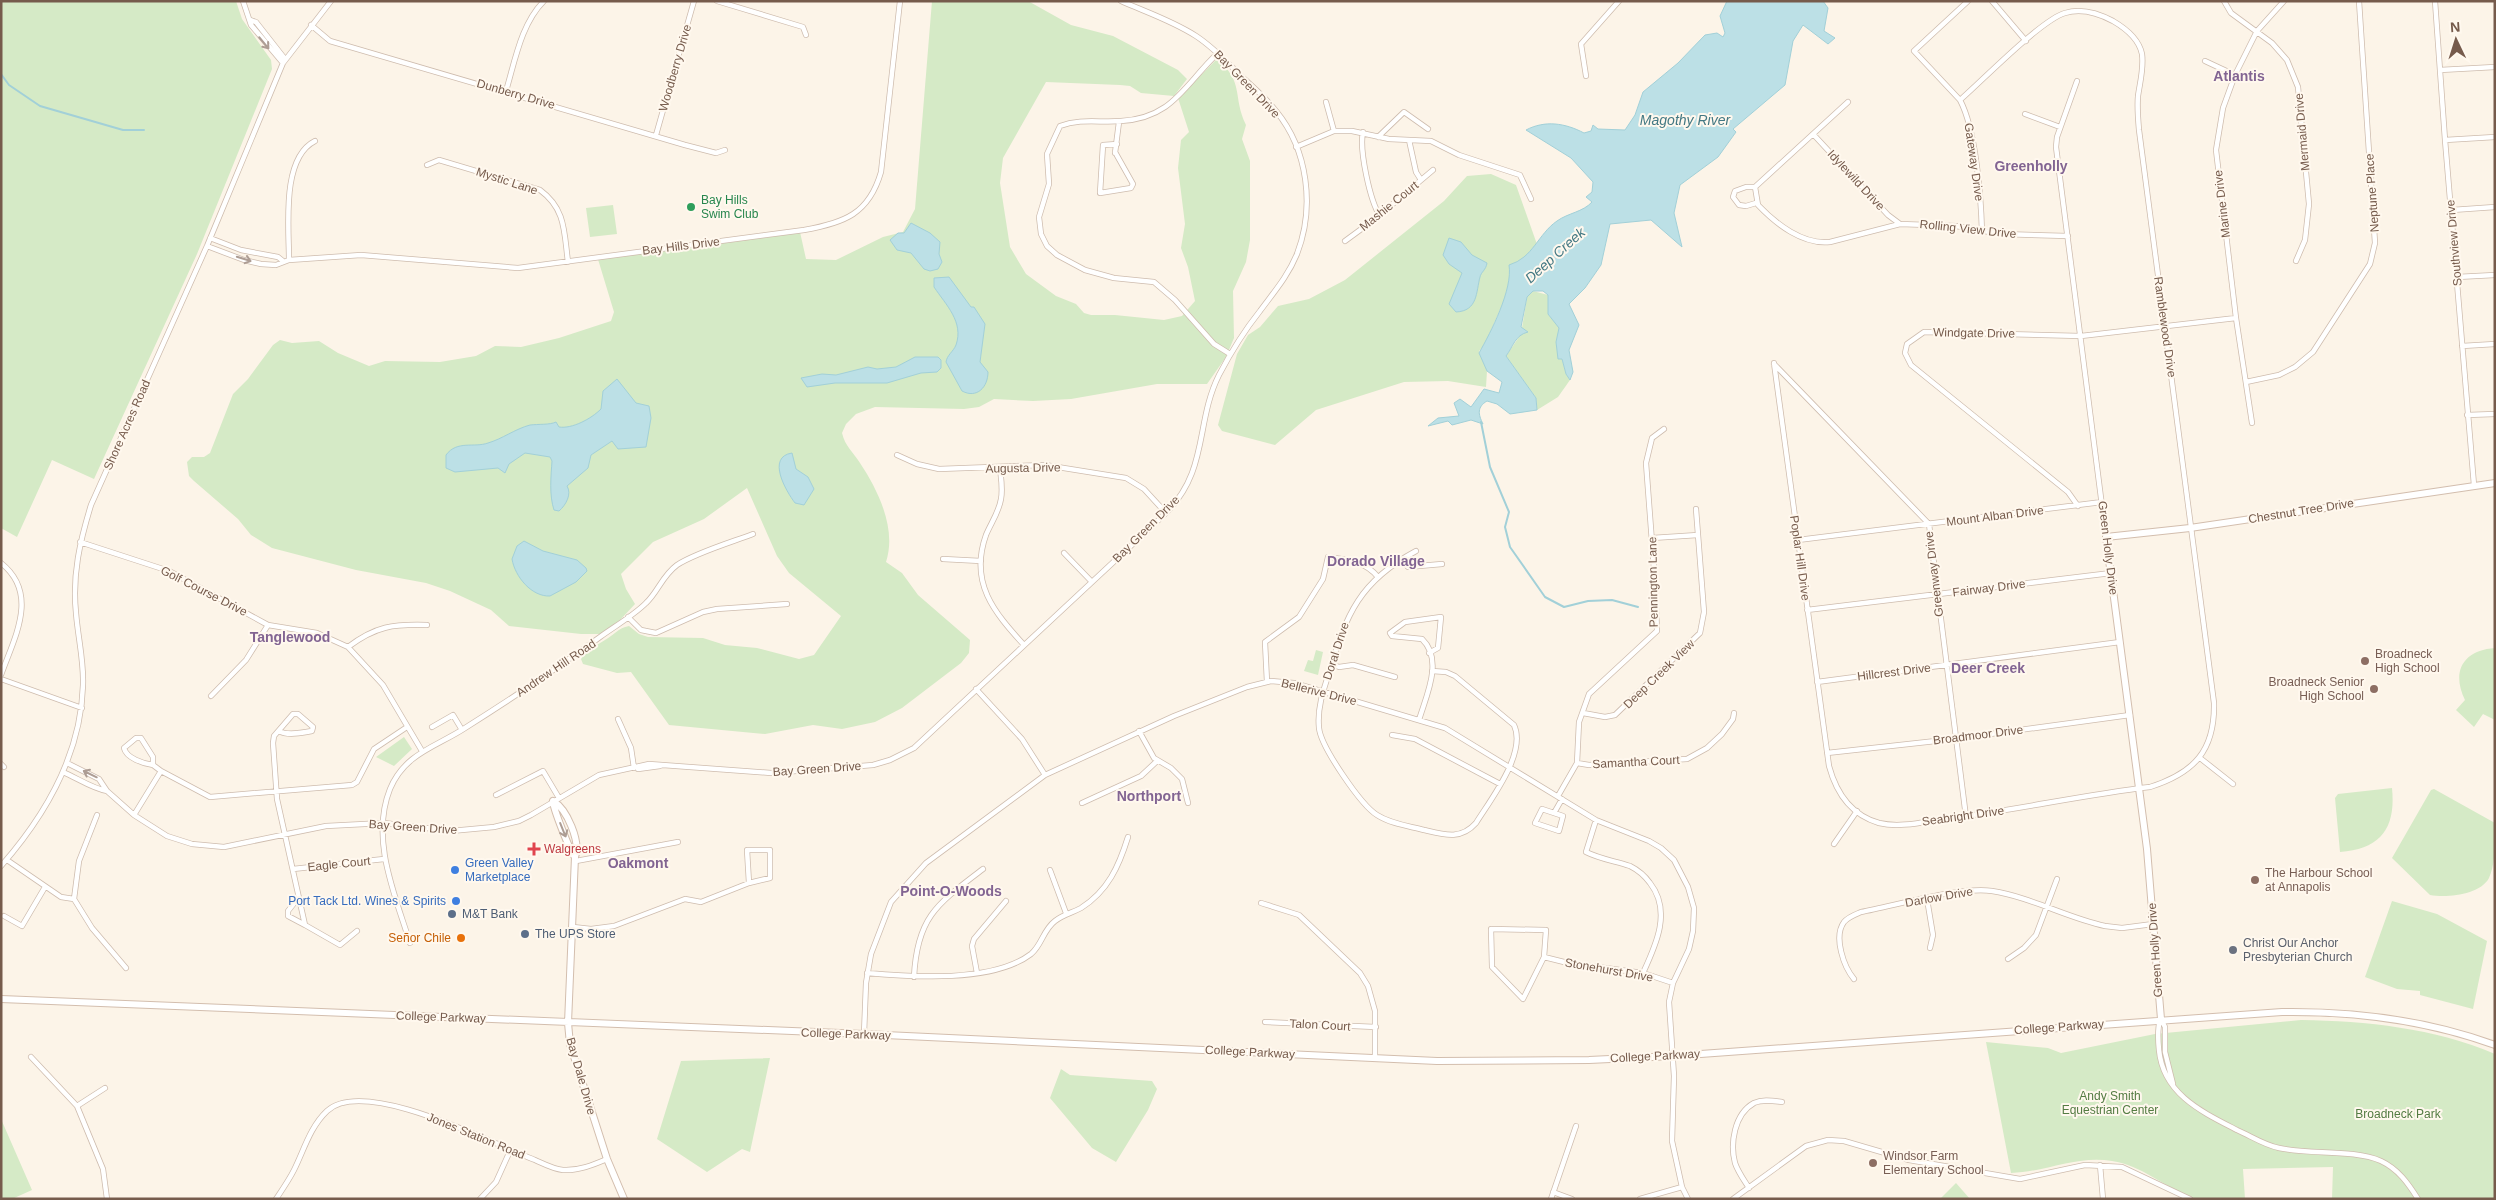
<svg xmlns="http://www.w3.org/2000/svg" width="2496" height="1200" viewBox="0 0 2496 1200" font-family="Arial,sans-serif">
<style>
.green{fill:#d5eac6}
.water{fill:#bce0e6;stroke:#a2d0d8}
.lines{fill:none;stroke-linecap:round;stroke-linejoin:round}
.stream{stroke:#a2d0d8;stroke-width:2}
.street-casing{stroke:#cebcae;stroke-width:6}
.secondary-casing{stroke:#d3beae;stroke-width:8}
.street{stroke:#fff;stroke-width:4.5}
.secondary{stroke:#fff;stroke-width:6}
.oneway{stroke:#ad9d94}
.leisure-dot{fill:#2e9e5b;stroke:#fff8ee;stroke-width:2}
.education-dot{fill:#8d6e63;stroke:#fff8ee;stroke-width:2}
.health-dot{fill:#e0444e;stroke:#fff8ee;stroke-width:2}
.shop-dot{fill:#3f7fe0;stroke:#fff8ee;stroke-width:2}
.service-dot{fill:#5c6f8a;stroke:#fff8ee;stroke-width:2}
.food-dot{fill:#e8710a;stroke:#fff8ee;stroke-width:2}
.worship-dot{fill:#6b7280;stroke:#fff8ee;stroke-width:2}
.labels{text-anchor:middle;stroke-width:4;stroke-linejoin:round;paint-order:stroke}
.street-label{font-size:12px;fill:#765b4c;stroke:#fff8ee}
.leisure-label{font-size:12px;fill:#27864d;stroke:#fff8ee;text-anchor:start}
.education-label{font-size:12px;fill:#785e54;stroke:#fff8ee;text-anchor:start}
.health-label{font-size:12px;fill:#be3a42;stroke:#fff8ee;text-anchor:start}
.shop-label{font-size:12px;fill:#366cbe;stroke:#fff8ee;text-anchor:start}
.service-label{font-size:12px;fill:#4e5e75;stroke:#fff8ee;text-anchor:start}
.food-label{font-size:12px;fill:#c56008;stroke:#fff8ee;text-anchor:end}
.worship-label{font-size:12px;fill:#5b616d;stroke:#fff8ee;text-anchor:start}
.park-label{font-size:12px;fill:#547c43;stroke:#fff8ee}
.neighbourhood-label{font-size:14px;font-weight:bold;fill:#826492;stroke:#fff8ee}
.water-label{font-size:14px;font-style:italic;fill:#437883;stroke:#fff8ee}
</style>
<rect width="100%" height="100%" fill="#fcf4e8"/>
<path class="green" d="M1,1h235l6,18 29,41 1,9 -75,185 -103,225 -42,-19 -35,77 -16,-9z
M932,1h96l43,24 42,11 65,34 9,9 -13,17 -33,-3 -11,-7 -10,-1 -74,-3 -43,76 -3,25 10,64 16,27 30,22 20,8 8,9 7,2h24l49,5 18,-4 13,-15 -7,-34 -7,-19 4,-24 -7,-56 3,-28 8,-8 -11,-34 39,-39c28,24 15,37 29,66l-4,14 8,22v79l-4,22 -13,29 1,47 -8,19 -19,27h-50l-86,15 -38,2 -39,-2 -15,8 -15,2 -89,-2 -19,7 -10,10 -4,9c3,13 11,19 18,30 18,27 37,66 26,99l16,11 16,22 52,45 -1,13 -8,10 -59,45 -27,14 -33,7 -29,-4 -48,9 -96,-9 -38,-53 -14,1 -34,-9 -2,-5c7,-12 14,-12 24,-19 9,-5 13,-12 24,-14l10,8 9,3 55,1 22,7 32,3 42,11 15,-4 27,-39 -52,-43 -12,-17 -30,-68 -43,31 -51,23 -32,32 5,15 9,15 -28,30h-26l-72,-8 -18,-16 -41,-19 -24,-8 -70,-13 -84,-22 -21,-13 -13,-16 -44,-38 -5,-5 -2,-14 5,-5h12l6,-4 23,-59 15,-15 25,-34 7,-5 12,3 27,-2 19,12 31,13 16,-5 55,1 36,-6 19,-10 26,1 38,-9 52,-17 3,-9 -17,-56 72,-5 131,-19 6,27 30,1 47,-23 20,-5 12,-23z
M1491,174l25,11 23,65 -36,53 -19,43 -5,5 8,20 -1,16 -38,-6 -44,1 -88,28 -41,35 -53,-14 -4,-6 19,-71 11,-19 12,-8 18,-21 31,-7 36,-19 99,-79 23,-25z
M613,205l4,29 -27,3 -4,-29z
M1533,291l15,4v19l12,14 -4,14 3,17h3l4,15 4,6 -12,17 -21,13 -1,-12 -30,-42 15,-22 6,-37z
M2495,648v72l-12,-6 -9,13 -18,-17 9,-10c-14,-28 -2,-50 30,-52z
M1316,650l7,2 -5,23 -14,-4 4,-11 5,1z
M404,737l8,12 -18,17 -18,-9z
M2392,788c4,40 -11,61 -52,64l-5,-54 3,-4z
M2434,789l61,34c0,17 1,40 -6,55 -9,17 -42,20 -59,17l-38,-37 39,-68z
M2392,901l45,13 50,27 -14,68 -53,-14v-4l-23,-2 -32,-12z
M2301,1020c66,1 133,8 194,34v145h-163l1,-32 -90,2 2,30c-14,0 -42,1 -54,-1 -26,-11 -50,-33 -79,-37 -35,-6 -66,11 -101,12l-25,-131 62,6 13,5 94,-19z
M770,1058l-20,94 -8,-3 -35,23 -50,-33 24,-78z
M1061,1069l9,6 82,6 5,8 -9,21 -32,52 -24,-14 -42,-50z
M1,1119l31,71 -20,9h-11z
M1956,1183l14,16h-30z"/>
<path class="water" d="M1727,1h96l5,7 -4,23 11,7 -7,6 -25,-19 -10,16 -8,44 -52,44 3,3 -18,25 -38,28 -6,28 8,34 -31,-27 -41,4 -9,41 -16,23 -16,16 10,21 -10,25 4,22 -3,8 -4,-6 -4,-15h-4l-2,-17 3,-14 -11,-14v-19l-5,-4h-10l-6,6 -6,30 7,5c-13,3 -15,15 -22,24l30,42 1,12 -27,4 -13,-10 -10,-3c-10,6 -9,13 -4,23l-12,-4 -19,5 -4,-4 -20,5 10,-8 21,-2 -5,-13 6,-4 11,8 13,-18 15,4 3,-11 -15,-11 -8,-18c12,-21 34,-64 30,-88 24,-7 29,-31 48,-44 11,-8 26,-9 35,-19l-6,-5 6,-5 1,-10 -22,-24 -45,-28c19,-10 39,-7 58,3l7,-2 2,-6 5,4 27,1 10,-15 8,-23 35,-29 27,-28 12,-2 6,4 2,-4 -5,-17z
M911,223l19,10 10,9 -1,12 3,8 -4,7 -8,2 -6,-2 -13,-16 -14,-3 -7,-10 8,-7h6z
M1449,238l12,4 11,13 15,8c-1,7 -6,9 -7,14 -4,15 -2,34 -24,35l-7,-8 13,-31 -13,-9 -6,-9z
M949,277l22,30h3l11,17 -5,38 8,10c0,15 -11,27 -26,19l-16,-29c1,-7 7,-10 10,-17 8,-23 -10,-40 -22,-58v-9z
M915,357h23l3,3v8l-4,4 -16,1 -34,10h-52l-28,4 -6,-9 21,-4 14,1 32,-8 9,2 19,-2z
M617,379l19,24 13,3 2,12 -5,29 -28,2 -6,-8 -21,14 -3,13 -21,18c5,8 -1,19 -8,25l-5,-1c-5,-15 -3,-34 -2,-49l-2,-4 -25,-4 -16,11 -4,9 -7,-5 -43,4 -9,-4v-13c11,-15 28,-7 42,-12 14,-4 27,-14 42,-18 8,-1 20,0 26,-3l3,5c13,2 32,-8 42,-18l2,-18z
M792,453l4,16 12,8 6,12 -10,16 -9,-2c-9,-12 -29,-46 -3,-50z
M524,541l19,10 34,9 9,8 1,3 -11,11 -26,14c-18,1 -35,-19 -38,-37l5,-13z"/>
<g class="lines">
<path class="stream" d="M1,74l8,11 31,21 83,24h21
M1481,422l9,45 19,45 -4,15 5,20 35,50 19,10 24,-6 24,-1 26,7"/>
<g class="street-casing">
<path id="street" d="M243,1l8,24 32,38
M717,1l86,26 3,8
M1968,1l-54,50 46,49c16,30 21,97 22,132
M1992,1l34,40
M2224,1l7,12 41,30 15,17 11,27 11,117 -4,36 -9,21
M2435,1l10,139 29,345
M250,20l6,2 29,37
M311,25l19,16 355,104 31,8 9,-3
M1218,53c-34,32 -45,65 -97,68 -20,2 -40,-3 -61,5l-13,28 2,30 -10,33 2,17 6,12 10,9 28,15 29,8 40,4 21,18 39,44 16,10
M2205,61l30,14
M2440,70l55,-3
M1586,76l-5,-32 38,-43
M2077,81l-20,56 -1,10 50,390
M506,91c9,-30 15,-67 38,-90
M1326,102l8,29
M1848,102l-93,85 3,18c18,19 45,40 72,37l70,-18 56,2 45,8 67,2
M2025,114l35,13
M1363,132c-4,18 7,69 17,84
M1813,134l75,81 12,9
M656,135l38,-134
M1378,137l26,-25 24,17
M1409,140l7,32 5,8
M2445,140l50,-3
M1117,144l-14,1 -3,48 31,-5 2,-4 -18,-32v1l4,-31
M1296,147l38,-16h18l37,8 42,2 28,14 61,20 11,24
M427,165l12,-5 101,30c26,19 24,42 28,72
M1755,187h-9l-11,4 -2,6 6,8 7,1 10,-3
M2452,210l43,-3
M210,238l31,12 37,7 5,4
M1345,241l30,-22 58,-49
M207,246l37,14 17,4 15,1 13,-5 72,-5 157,13 286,-38c40,-7 65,-16 77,-58l19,-171
M289,260c0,-33 -8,-102 26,-119
M2457,277l38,-2
M2462,346l33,-2
M1774,363l55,403c7,26 22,49 50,57 21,5 44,-1 64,-4 70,-8 138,-24 207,-32 44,-14 65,-36 64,-84l-75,-573c-1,-11 -2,-23 -1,-34 2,-14 6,-28 4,-42 -3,-15 -17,-26 -29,-33 -15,-8 -32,-13 -48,-8 -24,7 -83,68 -105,87
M1774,364l155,160 37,293
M2246,382l33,-7 16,-8 18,-15 57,-88 5,-21 -16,-242
M2467,415l28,-1
M2252,423l-16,-105 -20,-168 7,-42 12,-33 22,-44 27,-30
M897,455l20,9 22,5 106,-4 81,13 18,11 22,24
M1000,468c1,10 3,21 1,31 -2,13 -10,24 -15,36 -17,48 8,77 38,110
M2078,506l-10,-14 -157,-127 -6,-12 2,-9 17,-12 157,4 155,-18
M1652,538l46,-3
M1798,540l304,-38
M80,542l89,29 99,54 49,8 31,14 35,38 39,66
M1416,551c-56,30 -70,63 -87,122 -6,18 -12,36 -10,55 2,19 42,77 58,87 14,9 32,11 47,15 21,5 37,10 52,-7 15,-24 51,-70 38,-98l-59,-49 -9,-4 -14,-1
M1064,553l28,29
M943,559l38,2
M1401,559l7,8 34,-3
M1,563c39,31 13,75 0,112
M1807,610l304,-37
M628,617l13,13 15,3 47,-21 14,-3 70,-5
M348,647c28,-21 45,-23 79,-22
M1331,664l8,3 14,-2 42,12
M1,679l81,29
M1267,682l-2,-40 34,-25 24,-38 5,-22c20,3 37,4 50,20
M1817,682l303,-40
M976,689l46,50 23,36
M211,696l35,-36 22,-35
M1583,713l22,4 10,-2 85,-82 4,-21 -8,-103
M618,719l13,29 3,20
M1419,720c7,-24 25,-60 3,-81l-30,-3 -2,-3 15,-11 36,-5 -3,31 -9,5
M432,727l21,-12 9,15
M279,731c8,5 23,2 33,0l1,-4 -15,-13h-5l-19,22 -1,7 4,56 28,126 35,20 17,-14
M1139,731l15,27 17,10 11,11 6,24
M1392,735l23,4 85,45
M1827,753l127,-14 176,-24
M2200,758l33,26
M67,763l32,16 8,12 27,24 33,21 25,8 32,3 102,-21 58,-3 67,8 43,-4 25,-6 12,-6 68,-40 50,-11 122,9 102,-8 17,-5 24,-12 252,-235c43,-43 29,-90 53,-138 12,-23 25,-44 41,-64 14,-19 28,-35 37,-57 18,-47 11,-104 -21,-143 -10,-13 -23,-24 -35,-35 -14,-14 -28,-29 -45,-40 -23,-15 -50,-24 -75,-35
M1577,763l12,2 98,-6 20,-11 15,-14 11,-15 1,-6
M1,764l3,3
M153,765c-9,-1 -27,-7 -29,-17l12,-10h5l12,19v8l8,6
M638,769l22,-3
M63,772c14,6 30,17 44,19
M496,795l47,-24 16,27
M1558,796l19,-33 2,-41 10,-28 68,-63 -2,-49 -9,-119 6,-25 12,-9
M1082,803l59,-27 16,-15
M1554,813l9,3 -4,15 -24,-8 7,-14 12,4 8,-14
M134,815l27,-44 49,26 142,-12 5,-3 17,-33 33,-22
M1596,820l-10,32c14,7 29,9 44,14 8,4 15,10 20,17 22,28 6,62 -7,90
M1834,844l23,-33
M7,860l54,37 13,2
M576,861l102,-19
M1,866c44,-50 80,-112 82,-181 1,-24 -5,-47 -7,-72 -4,-38 4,-72 15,-108l116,-259 76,-183 48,-62
M293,869l91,-10
M1050,870l16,43
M299,897l-11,14v5l17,9
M74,899l5,-38 18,-46
M74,899l18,29 34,40
M1927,899l6,36 -3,13
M1261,903l38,12 61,58 8,13 7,25v47
M4,916l18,10 23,-39
M573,927l18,2 23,-3 71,-27 16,3 48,-19 21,-5v-28h-23l2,33
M1491,929l55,1 -2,27 -21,42 -31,-32z
M410,943c-15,-48 -40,-104 -20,-154 15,-36 46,-42 75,-61 46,-29 91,-59 135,-91 15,-11 33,-21 46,-34 12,-11 16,-27 31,-38 18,-12 55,-23 76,-31
M1544,957l24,6 75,10 30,10
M2008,959l16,-11 12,-13 21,-56
M867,973c45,4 126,10 164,-19 11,-9 12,-24 24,-33 9,-7 17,-8 26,-13 27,-17 38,-42 47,-71
M977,973l-5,-27 2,-7 32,-38
M914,977c3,-60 23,-73 69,-108
M1854,979c-10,-12 -21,-42 -10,-57 4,-5 10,-7 17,-10 33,-6 100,-26 131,-21 39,6 75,27 113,35l17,2 31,-4
M2161,1019l4,8v25l8,32
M2160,1020c-3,10 -2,20 -1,30 4,44 43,62 78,80 14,6 27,15 42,18 31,7 74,1 102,13 17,8 27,22 37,38
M1265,1022l111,5
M864,1034l2,-51 5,-29 20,-52 35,-39 119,-88 129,-59 73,-29 24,-6 23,2 151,45 151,92 53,21 12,7 13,12 14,27 6,21 -1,23 -4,18 -16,34 -4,19 5,74 -2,65 10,46 6,12
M31,1057l46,49 26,63 4,30
M77,1106l28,-18
M2100,1165l3,34
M1749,1188c-5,-8 -11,-16 -14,-25 -5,-19 -1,-49 19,-60 9,-4 19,-2 28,-1
M1553,1192l19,7
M276,1199c6,-9 13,-19 18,-29 10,-20 16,-43 33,-59 37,-35 167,33 208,49 9,4 18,9 28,10 15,1 30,-5 44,-11
M480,1199l16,-17 14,-31
M1551,1199l25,-73
M1640,1199l42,-12
M1733,1199l73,-53 22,-6 16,1 65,19 111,19 65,-14 37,2 68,32"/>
</g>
<g class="secondary-casing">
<path id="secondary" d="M553,801c14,8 28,41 22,56l-7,166 2,21 37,115 17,40
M553,801c0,7 18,53 22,56
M1,999l863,35 573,27 152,-1 84,-4 609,-44c73,-1 144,8 213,33
M2161,1019l-14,-170 -41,-312 84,-9 305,-45"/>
</g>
<use href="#street" class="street"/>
<use href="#secondary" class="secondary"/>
</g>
<defs><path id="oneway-shaft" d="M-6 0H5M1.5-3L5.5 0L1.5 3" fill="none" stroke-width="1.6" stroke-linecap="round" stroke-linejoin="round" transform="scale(1.25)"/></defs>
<g class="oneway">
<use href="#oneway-shaft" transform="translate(264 43) rotate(50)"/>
<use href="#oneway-shaft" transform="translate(244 259) rotate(17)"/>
<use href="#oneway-shaft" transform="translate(90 774) rotate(-154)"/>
<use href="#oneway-shaft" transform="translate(563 830) rotate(68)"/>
</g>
<circle class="leisure-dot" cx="691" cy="207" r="5"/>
<g class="education-dot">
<circle cx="2365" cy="661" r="5"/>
<circle cx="2374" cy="689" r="5"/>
<circle cx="2255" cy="880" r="5"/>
<circle cx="1873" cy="1163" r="5"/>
</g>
<path class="health-dot" d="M531.5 841.5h5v5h5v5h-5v5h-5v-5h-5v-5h5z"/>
<g class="shop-dot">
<circle cx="455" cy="870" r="5"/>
<circle cx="456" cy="901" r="5"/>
</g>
<g class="service-dot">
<circle cx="452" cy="914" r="5"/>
<circle cx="525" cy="934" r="5"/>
</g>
<circle class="food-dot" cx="461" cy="938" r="5"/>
<circle class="worship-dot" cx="2233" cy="950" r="5"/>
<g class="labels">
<g class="street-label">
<text transform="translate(675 68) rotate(-74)" y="4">Woodberry Drive</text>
<text transform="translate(1247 84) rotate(46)" y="4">Bay Green Drive</text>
<text transform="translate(516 94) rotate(16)" y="4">Dunberry Drive</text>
<text transform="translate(2302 132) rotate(-95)" y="4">Mermaid Drive</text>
<text transform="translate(1974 162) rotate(82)" y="4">Gateway Drive</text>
<text transform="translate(1856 180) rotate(47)" y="4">Idylewild Drive</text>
<text transform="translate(507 181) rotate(18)" y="4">Mystic Lane</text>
<text transform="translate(2372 193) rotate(-94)" y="4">Neptune Place</text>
<text transform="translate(2222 204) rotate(-97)" y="4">Marine Drive</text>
<text transform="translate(1389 206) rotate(-39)" y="4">Mashie Court</text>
<text transform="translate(1968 229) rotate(6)" y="4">Rolling View Drive</text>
<text transform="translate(2454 243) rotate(-95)" y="4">Southview Drive</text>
<text transform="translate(681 246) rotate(-7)" y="4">Bay Hills Drive</text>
<text transform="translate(2165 327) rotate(82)" y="4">Ramblewood Drive</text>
<text transform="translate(1974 333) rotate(1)" y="4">Windgate Drive</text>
<text transform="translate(127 425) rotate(-66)" y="4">Shore Acres Road</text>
<text transform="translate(1023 468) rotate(-1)" y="4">Augusta Drive</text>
<text transform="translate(2301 511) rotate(-9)" y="4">Chestnut Tree Drive</text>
<text transform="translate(1995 516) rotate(-7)" y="4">Mount Alban Drive</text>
<text transform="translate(1146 529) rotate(-45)" y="4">Bay Green Drive</text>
<text transform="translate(2108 548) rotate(83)" y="4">Green Holly Drive</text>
<text transform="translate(1800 558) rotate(82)" y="4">Poplar Hill Drive</text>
<text transform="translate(1934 574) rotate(-97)" y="4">Greenway Drive</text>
<text transform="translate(1653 582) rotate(-91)" y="4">Pennington Lane</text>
<text transform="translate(1989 588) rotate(-7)" y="4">Fairway Drive</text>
<text transform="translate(204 591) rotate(27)" y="4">Golf Course Drive</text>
<text transform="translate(1336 651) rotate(-72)" y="4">Doral Drive</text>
<text transform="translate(556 668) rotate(-34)" y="4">Andrew Hill Road</text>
<text transform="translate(1894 672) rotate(-7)" y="4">Hillcrest Drive</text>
<text transform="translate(1659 674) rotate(-44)" y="4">Deep Creek View</text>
<text transform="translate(1319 692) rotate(14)" y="4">Bellerive Drive</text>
<text transform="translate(1978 735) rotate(-7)" y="4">Broadmoor Drive</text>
<text transform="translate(1636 762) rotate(-3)" y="4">Samantha Court</text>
<text transform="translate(817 769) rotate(-4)" y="4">Bay Green Drive</text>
<text transform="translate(1963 816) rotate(-8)" y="4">Seabright Drive</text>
<text transform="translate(413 827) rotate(4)" y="4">Bay Green Drive</text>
<text transform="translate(339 864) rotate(-6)" y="4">Eagle Court</text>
<text transform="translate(1939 897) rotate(-10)" y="4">Darlow Drive</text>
<text transform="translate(2155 950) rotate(-94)" y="4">Green Holly Drive</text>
<text transform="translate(1609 970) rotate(10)" y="4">Stonehurst Drive</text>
<text transform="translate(441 1017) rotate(2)" y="4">College Parkway</text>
<text transform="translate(1320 1025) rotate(3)" y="4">Talon Court</text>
<text transform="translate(2059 1027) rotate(-4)" y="4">College Parkway</text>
<text transform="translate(846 1034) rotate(2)" y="4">College Parkway</text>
<text transform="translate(1250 1052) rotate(3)" y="4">College Parkway</text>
<text transform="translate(1655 1056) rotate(-3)" y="4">College Parkway</text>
<text transform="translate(581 1076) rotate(74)" y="4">Bay Dale Drive</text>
<text transform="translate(476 1136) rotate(22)" y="4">Jones Station Road</text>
</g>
<g class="leisure-label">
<text x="701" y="204">Bay Hills<tspan x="701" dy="14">Swim Club</tspan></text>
</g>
<g class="education-label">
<text x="2375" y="658">Broadneck<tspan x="2375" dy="14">High School</tspan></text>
<text x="2364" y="686" text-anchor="end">Broadneck Senior<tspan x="2364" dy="14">High School</tspan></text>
<text x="2265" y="877">The Harbour School<tspan x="2265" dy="14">at Annapolis</tspan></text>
<text x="1883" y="1160">Windsor Farm<tspan x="1883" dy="14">Elementary School</tspan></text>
</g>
<g class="health-label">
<text x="544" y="853">Walgreens</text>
</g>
<g class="shop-label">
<text x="465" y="867">Green Valley<tspan x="465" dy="14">Marketplace</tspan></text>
<text x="446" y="905" text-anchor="end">Port Tack Ltd. Wines &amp; Spirits</text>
</g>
<g class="service-label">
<text x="462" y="918">M&amp;T Bank</text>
<text x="535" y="938">The UPS Store</text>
</g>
<g class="food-label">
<text x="451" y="942">Señor Chile</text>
</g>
<g class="worship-label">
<text x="2243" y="947">Christ Our Anchor<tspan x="2243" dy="14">Presbyterian Church</tspan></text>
</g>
<g class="park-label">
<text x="2110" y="1100">Andy Smith<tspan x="2110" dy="14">Equestrian Center</tspan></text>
<text x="2398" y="1118">Broadneck Park</text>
</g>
<g class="neighbourhood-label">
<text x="2239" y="81">Atlantis</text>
<text x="2031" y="171">Greenholly</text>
<text x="1376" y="566">Dorado Village</text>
<text x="290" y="642">Tanglewood</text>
<text x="1988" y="673">Deer Creek</text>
<text x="1149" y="801">Northport</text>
<text x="638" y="868">Oakmont</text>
<text x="951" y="896">Point-O-Woods</text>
</g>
<g class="water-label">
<text x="1685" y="125">Magothy River</text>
<text transform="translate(1555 255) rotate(-42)" y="5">Deep Creek</text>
</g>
</g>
<rect width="2496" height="1200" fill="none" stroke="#765b4c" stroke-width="5"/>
<g transform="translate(2456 40) rotate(356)" stroke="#fff8ee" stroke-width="4" paint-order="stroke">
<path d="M0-4L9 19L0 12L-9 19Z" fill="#765b4c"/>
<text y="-8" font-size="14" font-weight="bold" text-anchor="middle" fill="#765b4c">N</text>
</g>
</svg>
